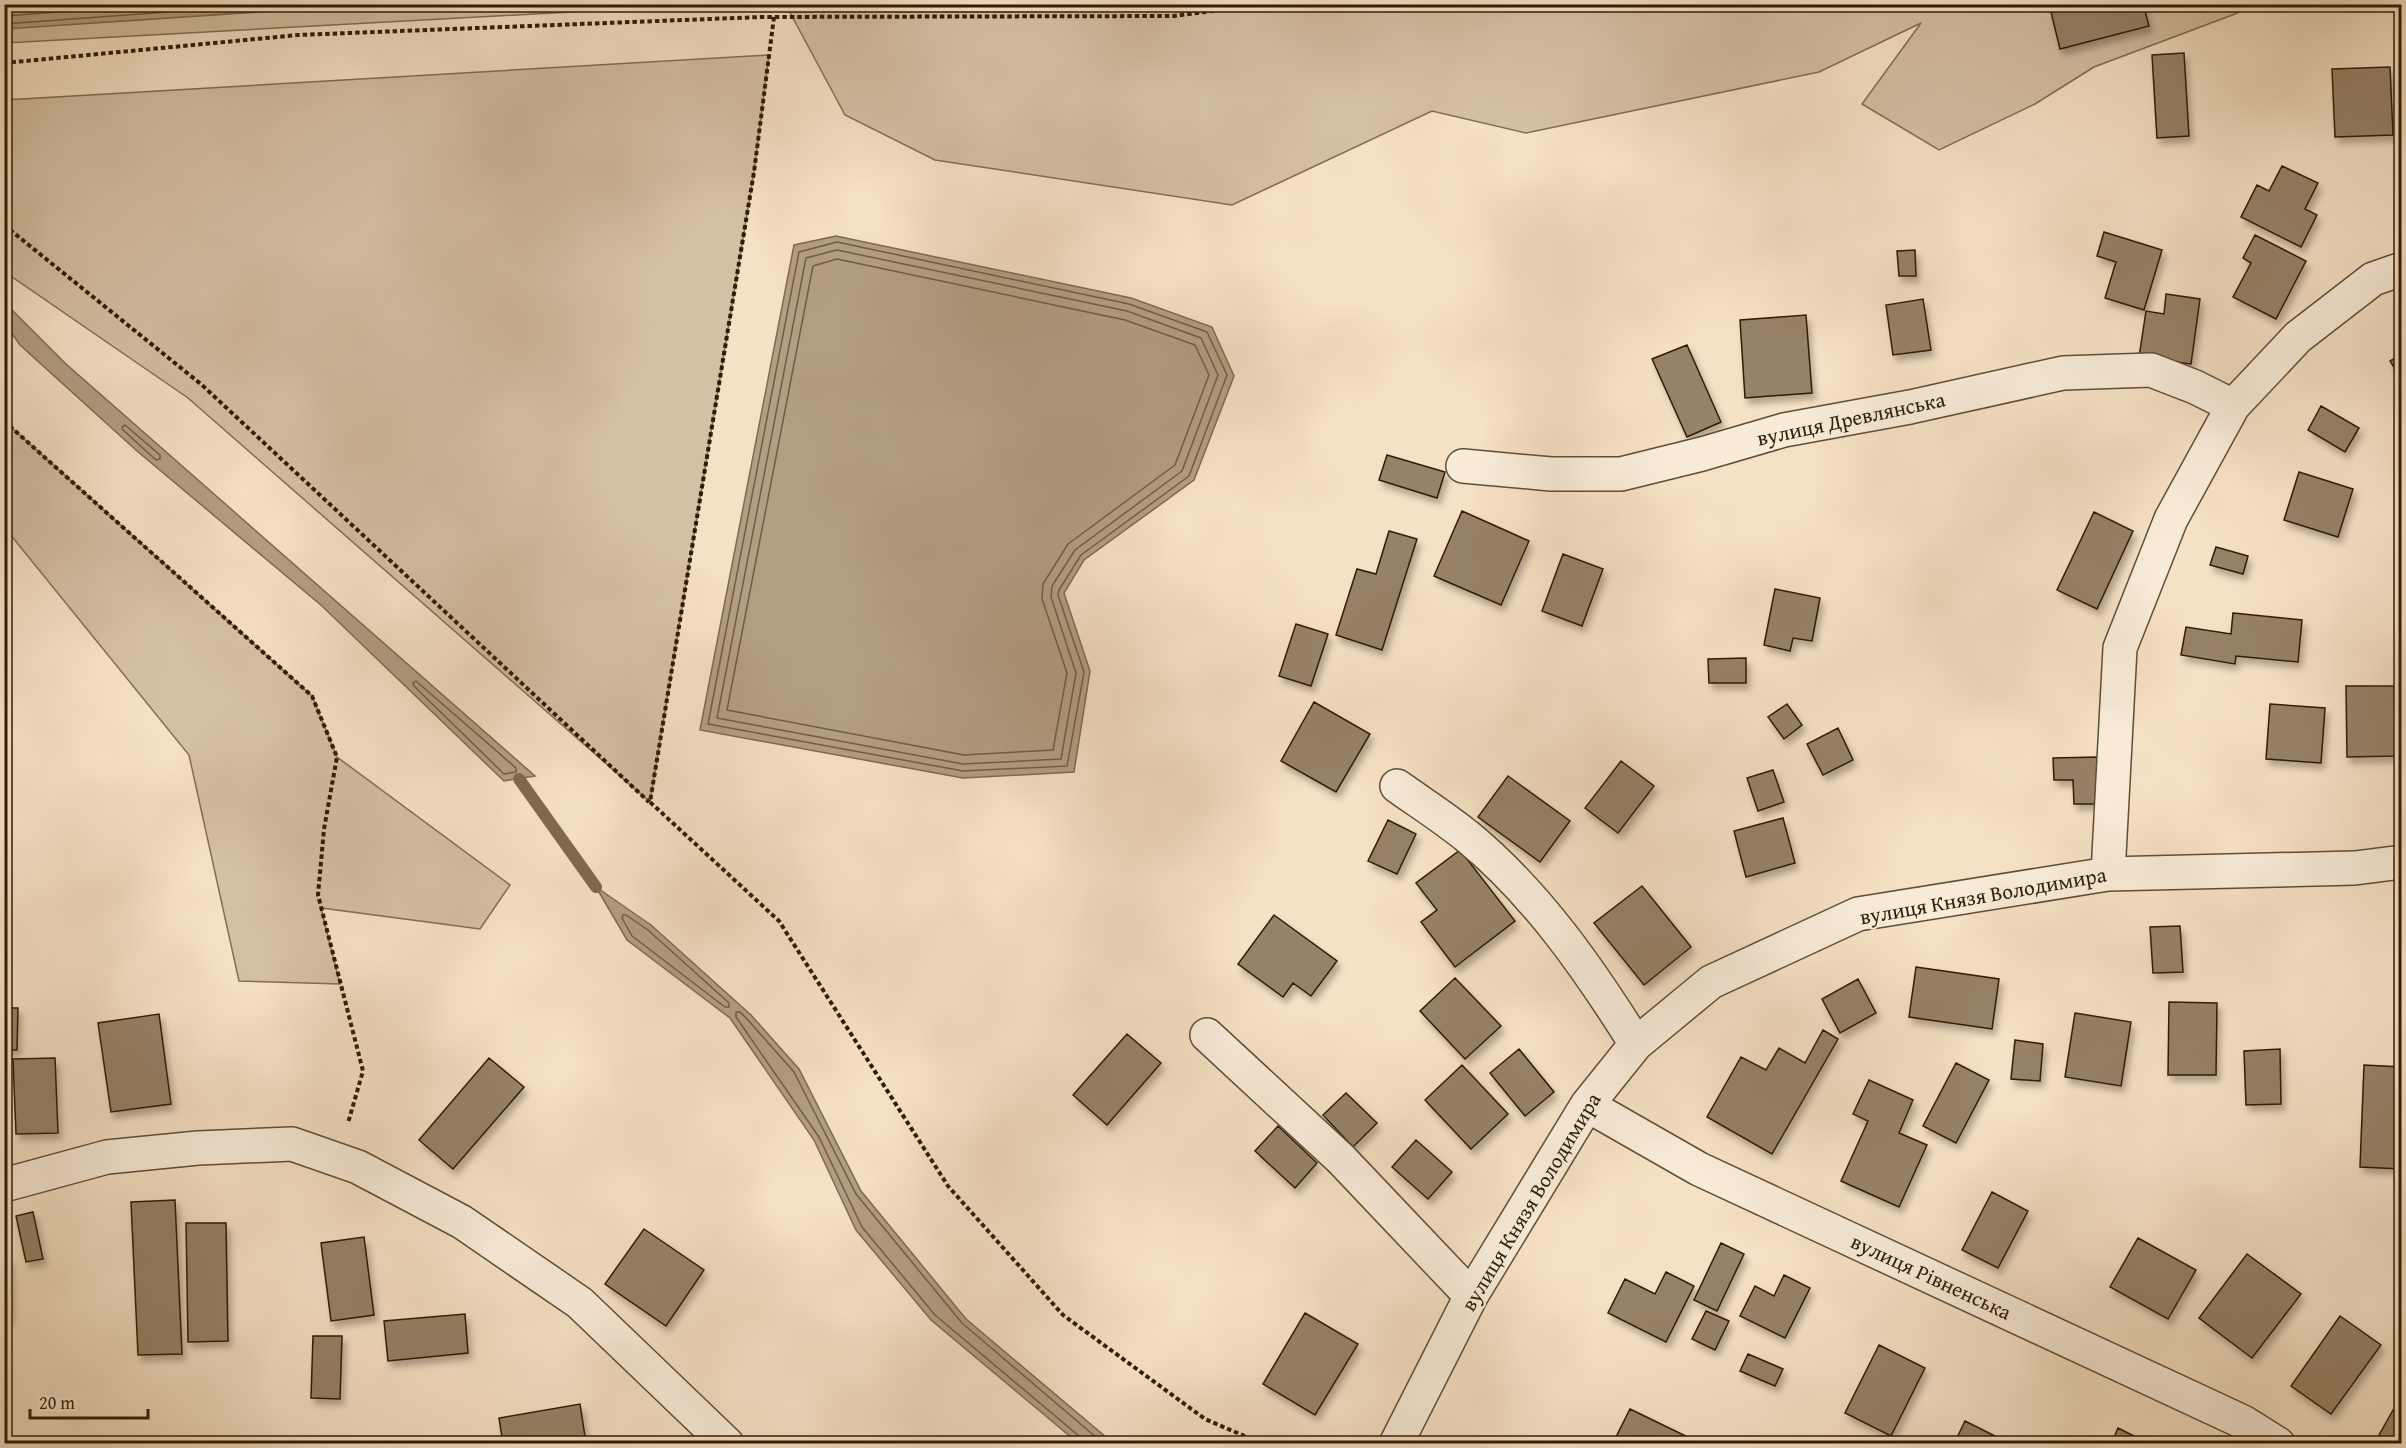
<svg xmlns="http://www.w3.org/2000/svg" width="2406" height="1448" viewBox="0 0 2406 1448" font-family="'Gentium Book Plus',serif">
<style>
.green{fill:#d4c0a4;stroke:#826e54;stroke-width:1.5}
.water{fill:#b29e83;stroke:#7e6a50;stroke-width:1.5}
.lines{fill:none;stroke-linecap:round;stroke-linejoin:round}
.shore{stroke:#715d44;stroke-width:1.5}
.stream{stroke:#7e6a50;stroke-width:12}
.building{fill:#968268;stroke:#301c04;stroke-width:1.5;filter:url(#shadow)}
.minor-casing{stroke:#614d34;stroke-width:36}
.path{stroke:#301c04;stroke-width:4;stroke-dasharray:4.5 3;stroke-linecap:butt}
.minor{stroke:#f8ecd9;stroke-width:33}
.labels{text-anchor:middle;stroke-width:4.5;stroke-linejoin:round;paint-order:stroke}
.street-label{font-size:21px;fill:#301c04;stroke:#f8ecd9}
</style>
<defs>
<filter id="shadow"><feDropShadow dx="3.5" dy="6" stdDeviation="3" flood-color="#0004"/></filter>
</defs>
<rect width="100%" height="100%" fill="#f5e1c5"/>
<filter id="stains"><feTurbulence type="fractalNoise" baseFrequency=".00333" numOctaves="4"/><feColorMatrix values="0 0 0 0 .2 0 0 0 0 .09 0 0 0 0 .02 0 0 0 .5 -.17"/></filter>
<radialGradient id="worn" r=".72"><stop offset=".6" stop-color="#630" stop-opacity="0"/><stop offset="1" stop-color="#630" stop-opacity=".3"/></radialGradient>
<path class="green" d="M5,5h694l-694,38z
M786,5h1467l-18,9 -141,53 -59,37 -96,46 -77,-46 59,-81 -102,49 -293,61 -94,-22 -200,94 -297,-45 -90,-45z
M769,55l-15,117 -104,630 -462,-404 -183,-126v-172z
M4,421l308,275 25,61 173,128 -30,44 -159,-21 19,76 -101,-3 -50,-226 -184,-227z"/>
<path class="water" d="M5,4h357v1l-357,24z
M836,236l295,62 81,29 22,49 -40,104 -110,80 -20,33 26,78 -16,101 -111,6 -263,-48 94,-485z
M5,303l61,61 469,412 -31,5 -182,-175 -185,-155 -117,-106 -15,-21z
M596,887l55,38 100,90 48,54 62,122 105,128 147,124h-35l-147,-123 -75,-90 -42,-90 -84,-122 -103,-78z"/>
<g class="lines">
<path class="shore" d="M4,16l164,-12
M4,24l272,-20
M837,242l292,62 78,28 20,43 -38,101 -108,79 -22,35 -1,5 26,77 -17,94 -104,5 -255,-47 91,-472z
M837,250l290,61 74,27 17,37 -36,96 -107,79 -23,36 -1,11 25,76 -15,86 -98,5 -246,-46 89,-460z
M837,259l288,61 70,25 14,30 -34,90 -107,79 -25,40 -1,15 25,74 -14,77 -89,5 -237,-45 86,-444z
M125,425l35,30v4l-4,1 -33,-30 -1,-3z
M416,681l100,87v4l-12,2 -90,-88 -1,-3z
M626,915l22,15 81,73v4h-4l-93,-71 -10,-18 1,-3z
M1081,1444l-2,-8 -144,-121 -73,-88 -43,-90 -83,-120v-5h4l7,7 47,53 62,122 106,129 142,121"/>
<path class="stream" d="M519,779l77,108"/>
</g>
<path class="building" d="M2081,4h62l6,22 -89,23 -9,-37z
M2184,53l5,83 -32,2 -5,-83z
M2390,67l3,68 -58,2 -3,-68z
M2282,166l36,17 -13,26 12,6 -16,32 -60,-30 16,-32 12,6z
M2104,232l58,18 -18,60 -39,-12 11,-36 -19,-6z
M2255,235l51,26 -30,58 -43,-22 18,-34 -8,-5z
M1915,250l1,26h-17l-2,-25z
M2166,294l34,5 -9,65 -52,-7 7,-46 18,3z
M1923,299l8,51 -38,5 -7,-50z
M1806,315l6,78 -67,5 -5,-78z
M1687,345l34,77 -34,15 -35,-78z
M2402,354v26l-12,-19z
M2321,406l38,22 -14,24 -37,-22z
M1387,455l58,17 -8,26 -58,-18z
M2299,472l54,17 -15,48 -54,-17z
M1462,511l67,30 -28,64 -67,-29z
M2094,512l39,19 -36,78 -40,-19z
M1389,531l28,8 -35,111 -46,-15 21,-66 19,5z
M2216,547l32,9 -5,18 -33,-9z
M1563,554l40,15 -21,57 -40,-15z
M1775,589l45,9 -8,43 -19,-3 -3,13 -26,-6z
M2233,613l69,7 -4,42 -62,-6 -1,8 -54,-9 5,-28 45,7z
M1296,624l32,10 -17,52 -32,-10z
M1746,658v25h-37l-1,-24z
M2346,686h48l2,70 -49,1z
M1314,702l56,32 -34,58 -55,-31z
M1787,704l15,21 -18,14 -16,-22z
M2270,704l55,4 -4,55 -55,-4z
M1838,728l15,32 -30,15 -16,-31z
M2098,757l2,47h-26l-1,-24h-19l-1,-22z
M1621,761l33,25 -36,47 -33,-25z
M1773,770l11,32 -26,9 -11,-33z
M1508,776l62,45 -30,41 -62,-45z
M1783,818l12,45 -49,14 -12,-46z
M1388,820l28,14 -19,40 -29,-13z
M1460,850l55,71 -60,46 -34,-45 16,-12 -21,-27z
M1642,886l49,61 -47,38 -50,-62z
M1274,915l63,46 -26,35 -18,-13 -10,14 -45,-33z
M2180,926l3,46 -30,1 -3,-46z
M1916,967l83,12 -7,50 -83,-12z
M1455,978l46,48 -36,33 -45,-48z
M1858,979l18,34 -36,20 -18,-34z
M2169,1002l48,1 -1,72h-48z
M4,1008h14l-1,42h-13z
M2075,1013l56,9 -10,64 -56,-9z
M159,1014l12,90 -60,8 -13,-89z
M1823,1030l15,9 -66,115 -65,-37 34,-60 25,13 13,-22 26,15z
M1127,1034l34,29 -54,62 -34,-30z
M2015,1040l28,4 -3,37 -29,-2z
M1519,1049l35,43 -29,24 -35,-43z
M2280,1049l1,55 -35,1 -2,-54z
M55,1058l3,75 -42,1 -3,-75z
M489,1058l35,29 -71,82 -34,-29z
M1956,1063l33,17 -33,63 -33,-17z
M1462,1065l46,49 -37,35 -46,-49z
M2364,1065l38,2v102l-42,-2z
M1869,1080l44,20 -14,33 28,12 -28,62 -58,-26 27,-60 -15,-7z
M1346,1093l31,30 -24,24 -30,-32z
M1278,1126l39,37 -22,25 -40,-37z
M1416,1140l36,32 -24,27 -36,-32z
M1992,1192l36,19 -30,57 -36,-18z
M175,1200l7,154 -44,1 -7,-153z
M33,1212l10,47 -17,3 -10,-46z
M186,1223h40l2,118 -40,1z
M644,1229l60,41 -38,56 -61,-42z
M364,1237l10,78 -43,6 -10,-78z
M2138,1238l58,32 -28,49 -58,-32z
M1721,1243l23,11 -27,57 -23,-11z
M2247,1254l54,40 -49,64 -53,-40z
M4,1259h5l1,58h-6z
M1666,1272l28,14 -28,56 -58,-29 17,-34 30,15z
M1784,1275l26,13 -25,50 -45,-22 15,-30 19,10z
M1706,1311l23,10 -14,29 -23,-11z
M1305,1313l53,31 -43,71 -52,-31z
M465,1314l3,39 -80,8 -4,-40z
M2340,1316l41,29 -50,69 -40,-28z
M313,1336h29l-2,63 -29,-1z
M1879,1345l46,23 -34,68 -46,-23z
M1748,1354l35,15 -8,17 -35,-15z
M2402,1394v50h-28z
M580,1404l6,39 -83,1 -4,-26z
M1630,1409l72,35h-76l-11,-5z
M1965,1421l46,23h-57z
M2118,1428l32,16h-39z"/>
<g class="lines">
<g class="minor-casing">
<path id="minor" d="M2233,406l65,-69 75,-58 29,-10
M1463,466l88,8h70l81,-20 82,-24 126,-23 153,-34 88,-3 44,17 38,19 -62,113 -51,129 -12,226
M1397,786c24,17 49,33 71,51 69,57 121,132 168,207
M1207,1035l134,124 130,137
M1587,1105l112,64 544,253 35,22
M4,1185l103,-28 91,-9 94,-4 66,23 104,55 118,81 147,141
M1396,1444l75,-148 116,-191 49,-61 75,-62 147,-68 250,-40 247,-6 47,-6"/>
</g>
<path class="path" d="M774,17l-20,155 -104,630 129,119 169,265 115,129 142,104 58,25
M4,63l294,-28 463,-18 413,-1 90,-12
M4,225l198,160 447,417
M4,421l308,275 25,61 -13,72 -6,66 45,176 -15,52"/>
<use href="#minor" class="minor"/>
</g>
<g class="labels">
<g class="street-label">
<text transform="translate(1851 419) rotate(-12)" y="7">вулиця Древлянська</text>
<text transform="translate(1983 896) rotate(-10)" y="7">вулиця Князя Володимира</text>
<text transform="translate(1531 1202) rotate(-59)" y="7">вулиця Князя Володимира</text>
<text transform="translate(1931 1277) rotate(25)" y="7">вулиця Рівненська</text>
</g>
</g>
<rect width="2406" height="1448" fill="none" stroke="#f5e1c5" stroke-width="24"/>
<rect x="6" y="6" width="2394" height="1436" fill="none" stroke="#301c04" stroke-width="3"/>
<rect x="12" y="12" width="2382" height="1424" fill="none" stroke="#301c04" stroke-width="1.5"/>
<path d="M30 1409v9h118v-9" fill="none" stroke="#301c04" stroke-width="3"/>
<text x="39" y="1409" font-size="18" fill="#301c04" stroke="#f8ecd9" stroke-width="4.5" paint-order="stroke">20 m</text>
<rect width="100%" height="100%" filter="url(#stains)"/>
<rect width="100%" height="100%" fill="url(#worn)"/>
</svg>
